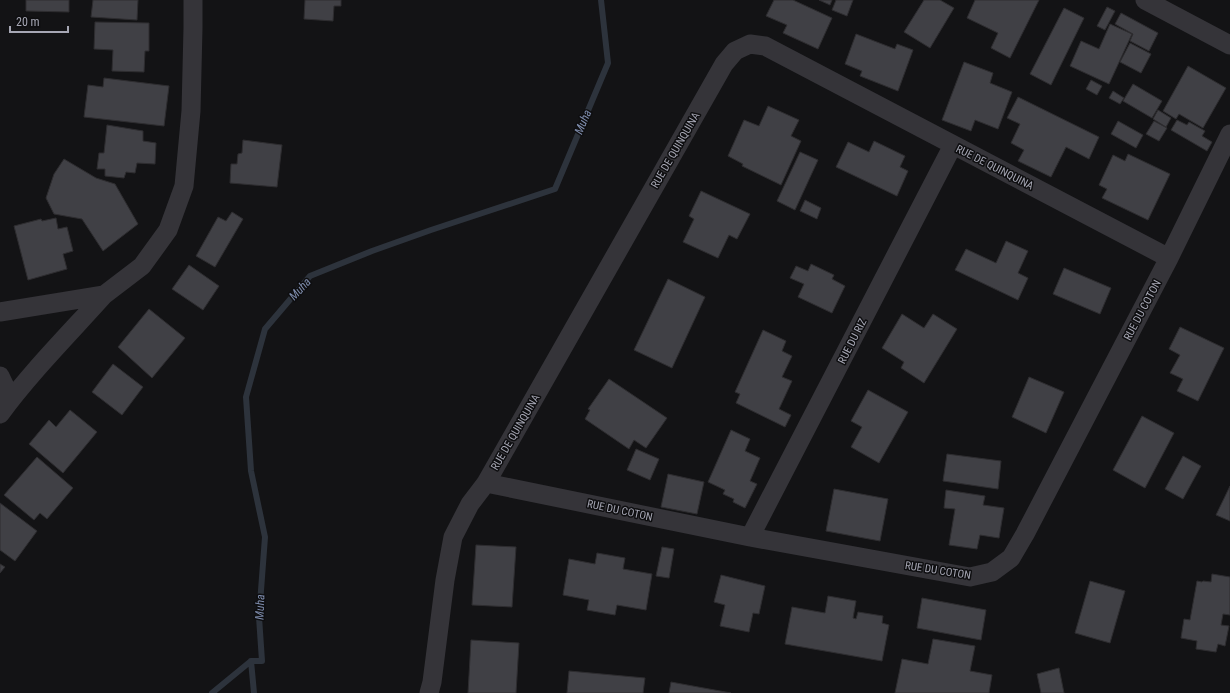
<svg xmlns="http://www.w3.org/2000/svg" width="1230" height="693" viewBox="0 0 1230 693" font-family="'Roboto Condensed',sans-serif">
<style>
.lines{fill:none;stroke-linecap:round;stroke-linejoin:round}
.stream{stroke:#2d333c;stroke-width:6}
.building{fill:#404045;stroke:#2e2d30}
.minor{stroke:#353439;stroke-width:19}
.labels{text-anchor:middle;stroke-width:3;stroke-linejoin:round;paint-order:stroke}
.street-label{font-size:11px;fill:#a6a7b4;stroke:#0e0e10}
.water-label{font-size:12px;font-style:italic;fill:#7f8dad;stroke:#0e0e10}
</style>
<rect width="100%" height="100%" fill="#131315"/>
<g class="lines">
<path class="stream" d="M251,661l3,32
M212,693l39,-32h11l-3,-44 6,-80 -14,-66 -5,-74 19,-68 45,-53 62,-25 59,-21 124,-41 53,-126 -7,-63"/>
</g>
<path class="building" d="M26,0h43v12l-43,-1z
M93,0h45l-1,20 -46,-3z
M305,0h36v6h-7l-1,15 -29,-2z
M774,0h19l39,18 -14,31 -35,-16 4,-8 -21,-9z
M819,0h13l-2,5z
M836,0h17l-6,16 -15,-6z
M924,0h16l14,8 -24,40 -26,-16z
M975,0h64l-29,58 -19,-10 7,-15 -31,-15z
M1107,7l8,4 -10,19 -8,-4z
M1064,8l20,10 -33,67 -21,-11z
M1121,13l37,20 -9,18 -19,-10 3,-7 -18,-10z
M95,22l54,1v28h-4l-1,21 -32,-1 1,-21 -19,-1z
M1110,24l22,10 -23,50 -39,-18 11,-25 18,8z
M856,34l39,15 2,-5 16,6 -15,41 -38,-15 2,-5 -17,-7z
M1130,43l21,11 -10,19 -21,-11z
M964,62l29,11 -3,10 22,9 -14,37 -23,-9 -4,11 -29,-11z
M1188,66l38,22 -23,40 -24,-14 -3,5 -13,-8z
M104,78l65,8 -5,40 -80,-9 4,-32 15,2z
M1091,80l11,6 -5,9 -11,-6z
M1133,84l29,17 -10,17 -29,-17z
M1113,91l11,7 -4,6 -11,-6z
M1018,97l81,40 -10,22 -23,-12 -15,30 -33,-16 6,-11 -13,-7 9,-19 -13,-6z
M768,106l31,14 -8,16 10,5 -20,44 -39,-19 1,-2 -15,-8 16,-36 15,6z
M1158,110l13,8 -5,9 -13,-8z
M1177,120l10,5 2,-3 16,9 -3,5 10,6 -5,9 -36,-21z
M1118,121l25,14 -7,13 -25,-14z
M1154,121l13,7 -8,13 -13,-7z
M107,125l36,6v10l13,2 -1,21 -18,-1 -2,10 -9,-1 -2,6 -19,-2v-7h-8l2,-16h5z
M243,140l39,5 -5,42 -47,-4 1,-19h6l1,-10 4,-1z
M874,141l31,15 -5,11 8,4 -11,25 -61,-29 12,-25 21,10z
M800,152l18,8 -23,50 -18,-9z
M1128,154l42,20 -22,46 -46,-22 5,-9 -8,-4 14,-30 12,6z
M64,159l32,19 19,6 23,40 -35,27 -21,-32 -28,-5 -8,-16 8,-24z
M701,191l49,23 -13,25 -8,-4 -11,23 -35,-16 11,-23 -5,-3z
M805,200l16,8 -4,11 -17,-8z
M232,212l11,7 -28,48 -19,-11 22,-39 8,4z
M56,218l2,11 9,-2 6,24 -10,3 4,15 -39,11 -14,-54 27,-7 1,2z
M1006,241l22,10 -10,22 10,5 -10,22 -63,-30 11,-21 30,14z
M811,264l23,11 -2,4 13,7 -13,27 -34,-16 6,-13 -14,-6 6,-12 12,5z
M189,265l30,21 -16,24 -31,-21z
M1064,268l47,20 -11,26 -47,-20z
M668,279l37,18 -33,71 -38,-18z
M149,309l36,29 -33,40 -34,-31z
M902,314l22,14 9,-14 24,15 -33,54 -23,-15 3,-6 -22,-14z
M1180,327l44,21 -26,53 -21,-10 6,-12 -13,-6 10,-18 -11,-6z
M763,330l23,11 -4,10 10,5 -10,21 10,4 -13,28 12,6 -6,12 -49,-24 4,-9 -5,-2z
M113,364l30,23 -21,28 -30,-23z
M1029,377l35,15 -18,41 -34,-16z
M609,379l58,39 -21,30 -12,-8 -5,9 -44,-30 5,-9 -2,-1z
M868,390l40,22 -29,51 -28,-16 11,-20 -11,-6z
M70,410l27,22 -34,41 -34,-29 20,-24 7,7z
M1142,416l32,17 -29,55 -32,-18z
M731,430l19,9 -5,12 15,7 -10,23 7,3 -12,24 -12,-6 1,-3 -11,-5 2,-4 -17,-8z
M636,449l23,10 -9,21 -23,-10z
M947,454l54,7 -3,28 -55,-8z
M1183,456l18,10 -18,33 -18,-10z
M37,457l36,31 -26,31 -7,-6 -6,7 -30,-25z
M668,474l36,8 -7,32 -36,-7z
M1230,486v35l-14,-6z
M834,489l54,10 -8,42 -54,-10z
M946,490l39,6 -2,9 21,3 -5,30 -19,-3 -3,14 -28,-4 6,-36 -11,-1z
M0,503l37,28 -22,30 -15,-11z
M476,545l40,2 -4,60 -40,-2z
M662,547l12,2 -5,29 -13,-2z
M597,553l28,5 -2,11 29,5 -6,36 -29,-5 -2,10 -28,-5 2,-10 -26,-5 6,-36 26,5z
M0,564l5,3 -5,6z
M1212,574l18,3v38l-7,-1 -2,11 8,1 -4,20 -7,-2 -2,8 -20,-3 1,-8 -16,-3 3,-19 6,1 7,-39 5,1 1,-1 8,1z
M721,575l44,11 -6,28 -6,-1 -4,19 -29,-6 5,-21 -11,-3z
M1090,581l35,10 -15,52 -35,-10z
M828,596l28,5 -3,17 3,1 2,-7 25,4 -1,7 7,2 -7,36 -97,-17 7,-37 33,6z
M922,598l64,12 -5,30 -64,-12z
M933,639l42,7 -5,25 22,4 -3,18h-94l7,-34 26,5z
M471,640l48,3 -3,50h-48z
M1059,668l5,25h-23l-4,-19z
M569,671l76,7 -2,15h-76z
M671,682l60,11h-62z"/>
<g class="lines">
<path class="minor" d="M1145,0l85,45
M0,312l104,-17 38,-29 26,-36 16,-44 7,-75 2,-83v-28
M0,376l11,23
M0,414c31,-42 69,-80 104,-119
M486,483l264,54 220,40 22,-5 19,-14 14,-24 144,-276 61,-124
M750,537l203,-392
M429,693l3,-11 13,-102 8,-43 17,-33 16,-21 238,-419 11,-13 15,-7 15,2 404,212"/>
</g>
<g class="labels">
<g class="street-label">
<text transform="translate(675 150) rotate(-60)" y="4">RUE DE QUINQUINA</text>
<text transform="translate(995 167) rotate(27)" y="4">RUE DE QUINQUINA</text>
<text transform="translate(1142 310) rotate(-62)" y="4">RUE DU COTON</text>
<text transform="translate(852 341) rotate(-63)" y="4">RUE DU RIZ</text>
<text transform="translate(515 432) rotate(-60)" y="4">RUE DE QUINQUINA</text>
<text transform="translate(620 510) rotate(12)" y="4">RUE DU COTON</text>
<text transform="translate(938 570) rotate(9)" y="4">RUE DU COTON</text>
</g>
<g class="water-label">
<text transform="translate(583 122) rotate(-67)" y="4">Muha</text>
<text transform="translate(300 289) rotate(-47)" y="4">Muha</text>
<text transform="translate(260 607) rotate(-88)" y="4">Muha</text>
</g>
</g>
<path d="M10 26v6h58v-6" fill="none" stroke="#a6a7b4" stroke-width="2"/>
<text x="16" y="26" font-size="12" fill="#a6a7b4" stroke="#0e0e10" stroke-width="3" paint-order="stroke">20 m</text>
</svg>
